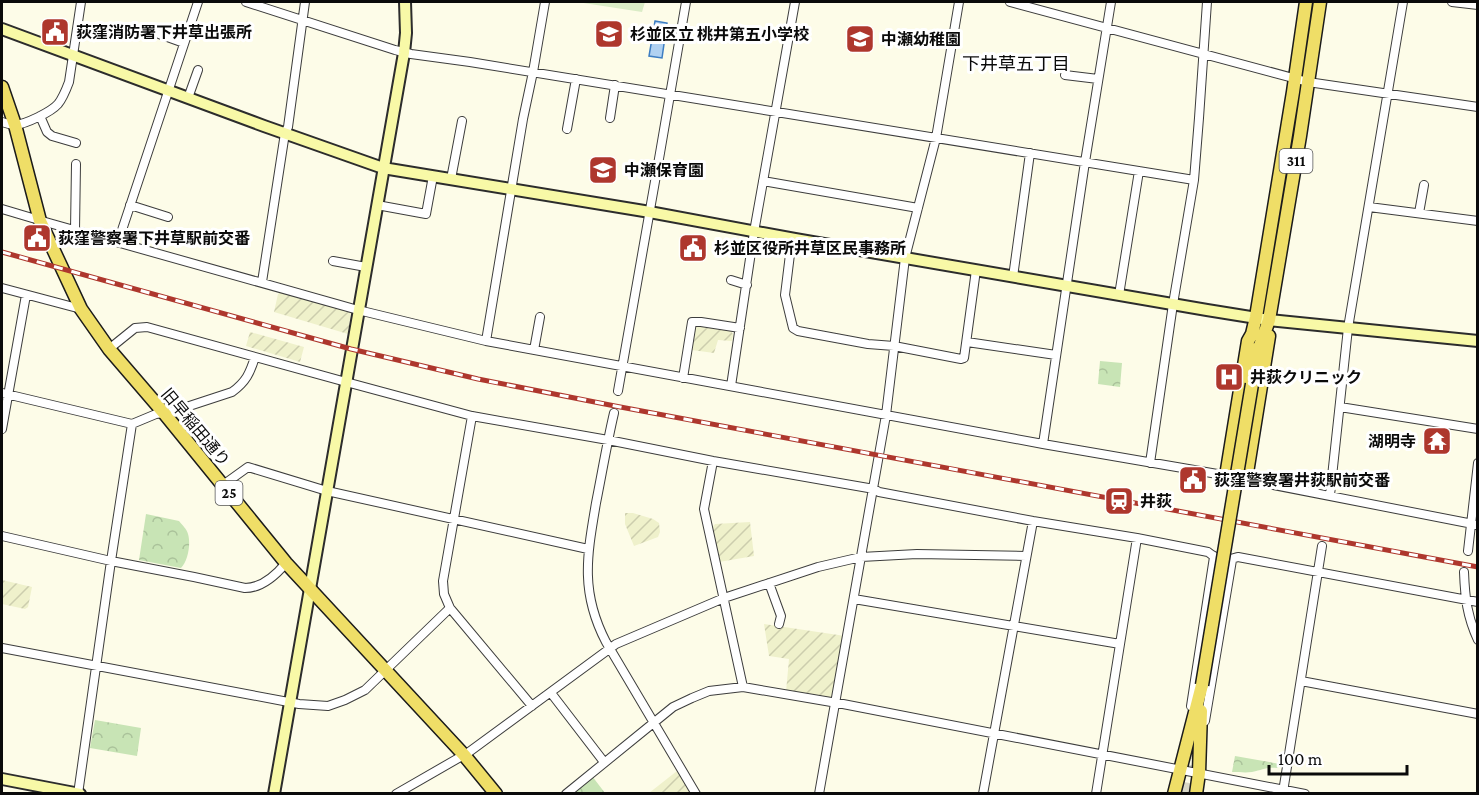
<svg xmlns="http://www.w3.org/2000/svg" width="1479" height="795" viewBox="0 0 1479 795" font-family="'Crimson Pro','Noto Sans JP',serif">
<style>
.farmland{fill:url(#farmland-furrows)}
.park{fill:url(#park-crowns)}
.pitch{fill:#daecc6}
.water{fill:#b0d1f1;stroke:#3d7dc2;stroke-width:1.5}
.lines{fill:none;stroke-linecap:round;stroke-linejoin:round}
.primary-tunnel{stroke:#d9d8c7;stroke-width:12;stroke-dasharray:12 6;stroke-linecap:butt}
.street-casing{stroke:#3d3d3d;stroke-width:10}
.secondary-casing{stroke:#2c2c2c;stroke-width:14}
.primary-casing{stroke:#1b1b1b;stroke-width:15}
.street{stroke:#fff;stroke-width:8}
.secondary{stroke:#f8f9a7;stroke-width:10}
.primary{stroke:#efde67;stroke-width:12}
.rail-casing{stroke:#ae372d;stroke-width:5}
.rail{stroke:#fff;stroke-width:3;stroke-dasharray:9;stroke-linecap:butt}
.primary-bridge-casing{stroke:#1b1b1b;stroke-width:15;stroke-linecap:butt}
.primary-bridge{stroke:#efde67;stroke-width:12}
.labels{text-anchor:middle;stroke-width:6;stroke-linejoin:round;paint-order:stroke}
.shield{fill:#fff;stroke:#545454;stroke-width:1.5}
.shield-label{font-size:15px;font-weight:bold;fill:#0a0a0a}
.poi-label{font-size:16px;font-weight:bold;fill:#0a0a0a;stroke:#fff;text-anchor:start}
.street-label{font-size:16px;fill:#0a0a0a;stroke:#fff}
.neighbourhood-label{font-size:18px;fill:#0a0a0a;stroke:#fff}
</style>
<defs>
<pattern id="farmland-furrows" width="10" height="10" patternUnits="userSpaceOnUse" patternTransform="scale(1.5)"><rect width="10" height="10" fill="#eff1cb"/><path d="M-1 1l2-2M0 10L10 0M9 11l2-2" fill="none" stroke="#cccdad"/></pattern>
<pattern id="park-crowns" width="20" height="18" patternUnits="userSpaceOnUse" patternTransform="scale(1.5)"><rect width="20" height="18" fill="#c8e4b5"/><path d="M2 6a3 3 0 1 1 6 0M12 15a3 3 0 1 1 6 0" fill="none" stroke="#aac29a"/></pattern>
</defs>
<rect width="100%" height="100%" fill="#fdfce8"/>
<path class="farmland" d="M282,291l69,21 -3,22 -74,-22 4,-18z
M699,325l31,5 3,4 -1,7 -14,-1 -4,13 -22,-3 3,-23z
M250,332l54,15 -4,15 -54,-16z
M625,513h8l20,6 6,4 1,9 -2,5 -24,9 -9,-22z
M750,522l4,34 -35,6 -7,-34 3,-4z
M2,580l30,7 -4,20 -3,2 -23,-5z
M764,624l81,12 -11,64 -48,-8 3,-33 -20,-3z
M677,771l14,22h-42z"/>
<path class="park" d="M1100,361l22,2 -2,24 -22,-3z
M146,514l33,7c3,4 8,8 9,13 3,10 0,27 -7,34l-42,-8z
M95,720l46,8 -4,28 -47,-8z
M1235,756l45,8 -3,4c-12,-1 -14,2 -25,4 -7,1 -13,0 -20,0z
M592,776l13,17 -34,1z"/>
<path class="pitch" d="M577,2h68l-3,10z"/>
<path class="water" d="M655,21l12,2 -5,35 -13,-2z"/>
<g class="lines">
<path class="primary-tunnel" d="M1183,794l8,-47"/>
<g class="street-casing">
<path id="street" d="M246,2l149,48 16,4 59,8 724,118
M1010,2l298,80 170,25
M1452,2l26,3
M159,34l25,9
M1065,75l33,4
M188,98l10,-28
M40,116l7,16 5,4 24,7
M610,118l5,-33
M2,122c4,1 9,3 13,3 11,-1 36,-13 43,-21 5,-6 8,-14 11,-22l12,-80
M567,129l9,-50
M451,179l11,-58
M763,181l155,27
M130,205l38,12
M377,205l49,9 7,-38
M1369,207l109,14
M2,209l47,14 309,87 128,31 557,103 186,32
M1419,213l5,-28
M75,230l1,-66
M792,238l-7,57 8,33 5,3 70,13 26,2 67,13 3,-1 12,-88
M118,242l80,-240
M333,261l33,6
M1013,277l17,-124
M731,280l16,5
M262,282l23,-149 3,-6 17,-125
M2,288l79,21
M1119,295l20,-124
M486,341l37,-222 10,-47 12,-70
M967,342l89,13
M109,349l26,-21 12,-1 199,55 126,34 136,24 105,21 161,28 5,3 154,29 104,17 71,14c8,7 20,9 30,5l240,45
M534,350l6,-33
M683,378l9,-56h9l39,6
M731,386l23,-154 41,-230
M618,391l42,-238 26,-151
M2,393l130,31 24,-10 15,-2 61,-20c14,-10 18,-19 23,-35
M1340,407l138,22
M614,413c-7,30 -12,60 -18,90 -9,53 -16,89 10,139l90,152
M472,416l-29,165 1,13 6,14 82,98
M2,429l24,-134
M1043,444l42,-282 26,-160
M713,461l-9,48 39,178
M1150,463l23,-159 21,-124 5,-62 8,-116
M1243,479l235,46
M223,485l25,-18 79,24 261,58
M1330,495l18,-167 55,-326
M2,536l109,25 83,16 51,11c17,0 31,-13 41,-25
M1468,551l10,-88
M1464,572c1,26 3,44 14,68
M769,583l12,33 -2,8
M854,599l266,45
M2,648l297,56 29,2 17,-6 20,-10 85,-82
M1301,681l177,33
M551,693l53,69
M1191,706l23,-149
M1205,721l27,-161
M1283,792l39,-246
M78,794l33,-233 21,-137
M396,794l73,-42 147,-108 108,-46 94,-31 43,-10 56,-3 109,2
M566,794l107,-87 19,-9 17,-7 34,-4 100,17 462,90
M819,794l67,-379 19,-157 31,-120 23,-136
M983,794l50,-273
M1096,794l41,-256"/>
</g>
<g class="secondary-casing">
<path id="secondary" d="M2,29l262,97 119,42 261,43 151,28 412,71 62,10 209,21
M2,779l78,15
M274,794l130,-741 2,-20 -1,-31"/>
</g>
<g class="primary-casing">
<path id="primary" d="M2,87l13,38 25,96 41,88 28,40 55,64 122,150 178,192 32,39
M1256,357l13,-37 31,-184 20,-134
M1252,384l4,-35
M1226,476l22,-135 4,-7 4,-17 37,-225 13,-90
M1246,479l23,-143
M1174,794l28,-109
M1196,794l3,-21 2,-62"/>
</g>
<use href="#street" class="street"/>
<use href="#secondary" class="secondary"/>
<use href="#primary" class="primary"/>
<g class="rail-casing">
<path id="rail" d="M2,252l349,97 127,30 137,27 863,161"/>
</g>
<use href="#rail" class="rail"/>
<g class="primary-bridge-casing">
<path id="primary-bridge" d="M1202,685l50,-301"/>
</g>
<use href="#primary-bridge" class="primary-bridge"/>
</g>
<defs>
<g id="civic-square" transform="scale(1.5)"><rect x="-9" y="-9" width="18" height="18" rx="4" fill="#ae372d" stroke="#fff"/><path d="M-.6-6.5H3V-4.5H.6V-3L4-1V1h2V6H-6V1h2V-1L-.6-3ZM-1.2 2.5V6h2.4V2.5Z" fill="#fff"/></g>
<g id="school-square" transform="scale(1.5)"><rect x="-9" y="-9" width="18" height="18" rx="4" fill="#ae372d" stroke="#fff"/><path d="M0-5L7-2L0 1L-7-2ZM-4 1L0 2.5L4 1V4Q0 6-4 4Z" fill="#fff"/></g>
<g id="hospital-square" transform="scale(1.5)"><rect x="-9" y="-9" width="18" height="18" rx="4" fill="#ae372d" stroke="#fff"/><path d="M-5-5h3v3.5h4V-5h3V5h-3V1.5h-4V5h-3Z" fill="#fff"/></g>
<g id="temple-square" transform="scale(1.5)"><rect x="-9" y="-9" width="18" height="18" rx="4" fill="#ae372d" stroke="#fff"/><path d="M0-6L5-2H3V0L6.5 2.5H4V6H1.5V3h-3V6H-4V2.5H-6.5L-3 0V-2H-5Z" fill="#fff"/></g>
<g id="station-square" transform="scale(1.5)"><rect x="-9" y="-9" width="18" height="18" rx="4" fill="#ae372d" stroke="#fff"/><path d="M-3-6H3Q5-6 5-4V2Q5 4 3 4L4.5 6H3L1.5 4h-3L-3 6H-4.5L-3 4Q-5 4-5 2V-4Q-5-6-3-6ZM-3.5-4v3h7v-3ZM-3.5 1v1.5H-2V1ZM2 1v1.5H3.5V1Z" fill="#fff"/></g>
</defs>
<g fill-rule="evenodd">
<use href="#civic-square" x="55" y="32"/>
<use href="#school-square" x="609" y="34"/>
<use href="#school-square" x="860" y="39"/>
<use href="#school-square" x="603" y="170"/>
<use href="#civic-square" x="37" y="238"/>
<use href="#civic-square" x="693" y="248"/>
<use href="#hospital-square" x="1229" y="377"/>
<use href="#temple-square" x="1437" y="441"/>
<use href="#civic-square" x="1193" y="480"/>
<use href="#station-square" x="1119" y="501"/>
</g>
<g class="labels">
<g class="shield">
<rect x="1279.5" y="149" width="33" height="24" rx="4.5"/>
<rect x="215.5" y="481" width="27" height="24" rx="4.5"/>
</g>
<g class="shield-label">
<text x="1296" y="166">311</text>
<text x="229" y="498">25</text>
</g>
<g class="poi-label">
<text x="76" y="38">荻窪消防署下井草出張所</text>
<text x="630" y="40">杉並区立 桃井第五小学校</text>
<text x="881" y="45">中瀬幼稚園</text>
<text x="624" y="176">中瀬保育園</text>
<text x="58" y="244">荻窪警察署下井草駅前交番</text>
<text x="714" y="254">杉並区役所井草区民事務所</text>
<text x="1250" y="383">井荻クリニック</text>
<text x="1416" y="447" text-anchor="end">湖明寺</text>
<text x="1214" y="486">荻窪警察署井荻駅前交番</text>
<text x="1140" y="507">井荻</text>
</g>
<g class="street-label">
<text transform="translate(196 427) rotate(50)" y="6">旧早稲田通り</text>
</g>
<g class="neighbourhood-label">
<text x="1016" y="70">下井草五丁目</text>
</g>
</g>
<rect width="1479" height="795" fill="none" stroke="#0a0a0a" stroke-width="6"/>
<path d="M1269 765v9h138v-9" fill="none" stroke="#0a0a0a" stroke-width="3"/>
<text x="1278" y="765" font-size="18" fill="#0a0a0a" stroke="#ffffff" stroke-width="4.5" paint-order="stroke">100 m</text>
</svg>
